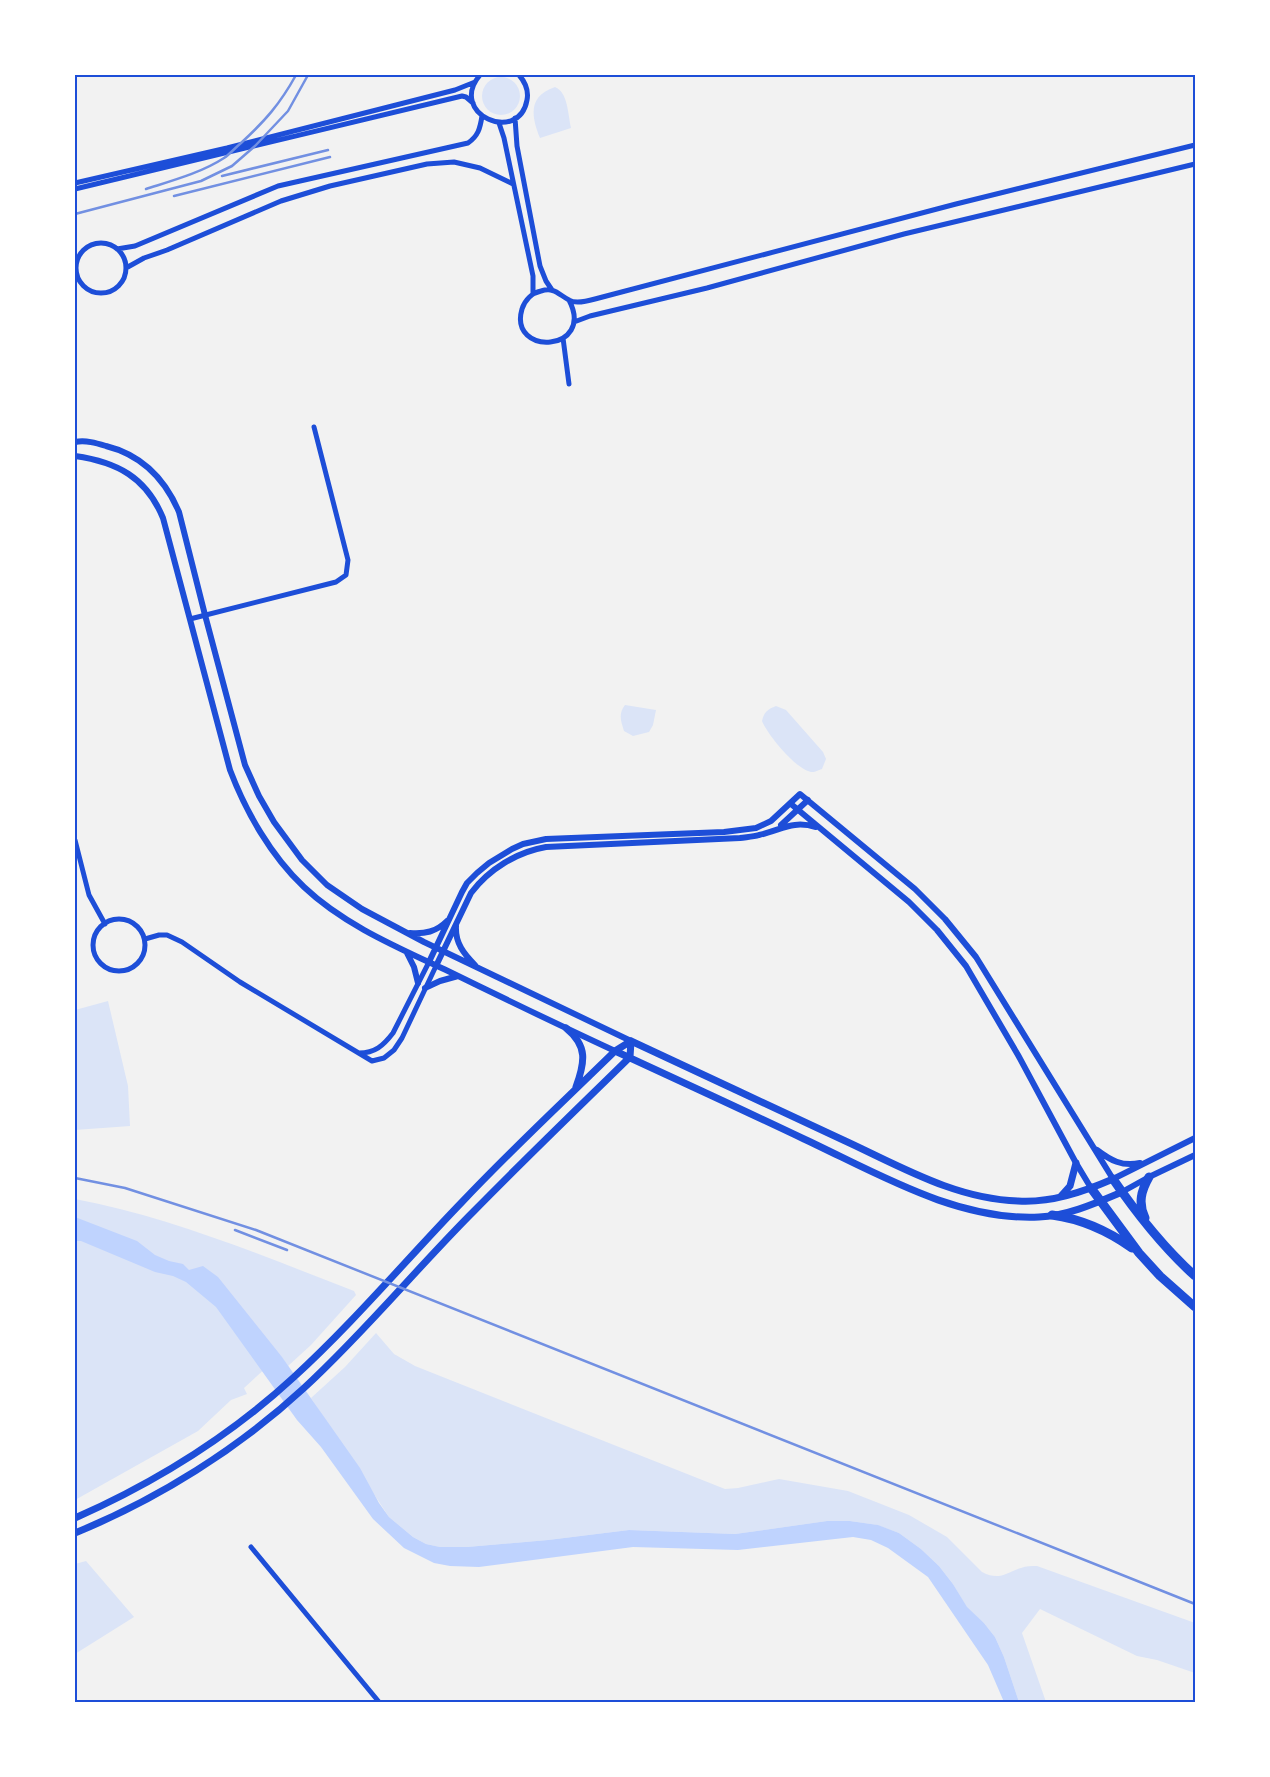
<svg xmlns="http://www.w3.org/2000/svg" width="1270" height="1777" viewBox="0 0 1270 1777" font-family="'Archivo Narrow',sans-serif">
<style>
.green{fill:#dbe4f7}
.water{fill:#bfd3fe}
.lines{fill:none;stroke-linecap:round;stroke-linejoin:round}
.minor{stroke:#1d4ed8;stroke-width:5}
.tertiary{stroke:#1d4ed8;stroke-width:6}
.secondary{stroke:#1d4ed8;stroke-width:7}
.trunk{stroke:#1d4ed8;stroke-width:9}
.rail{stroke:#7290e2;stroke-width:2.5}
.neatline{fill:none;stroke:#1d4ed8;stroke-width:2}
</style>
<rect width="100%" height="100%" fill="#f2f2f2"/>
<path class="green" d="M482 96a19 19 0 1 1 38 0a19 19 0 1 1-38 0Z
M555,87c13,5 13,28 16,41l-31,10c-9,-22 -12,-42 15,-51z
M625,705l31,5 -3,15 -4,7 -16,4 -9,-5c-3,-10 -6,-17 1,-26z
M776,706l10,4 37,42 3,7 -4,10c-1,0 -7,3 -8,3 -15,2 -47,-38 -52,-51 2,-9 6,-12 14,-15z
M108,1001l20,85 2,40 -55,4v-120z
M75,1199c96,18 188,57 279,92l2,4 -45,50 -23,21 -8,-11 -36,33 3,6 -16,6 -33,31 -123,69z
M376,1333l18,21 21,12 310,123 13,-1 41,-9 69,12 61,24 38,22 35,35c18,9 23,1 39,-4 5,-2 11,-2 16,-2l158,57v50l-38,-13 -20,-4 -97,-47 -18,24 24,69h-27l-15,-45 -9,-20 -11,-14 -17,-15 -14,-24 -14,-18 -18,-17 -22,-16 -22,-8 -27,-4h-23l-92,13 -106,-4 -81,10 -81,7h-27l-14,-3 -13,-7 -24,-20 -78,-119 34,-31z
M86,1561l48,56 -59,37v-90z"/>
<path class="water" d="M75,1217l62,24 18,14 14,6 14,3 6,6 14,-4 15,11 64,80 78,111 19,35 10,14 24,20 13,7 14,3h27l81,-7 81,-10 106,4 92,-13h23l28,4 21,8 22,16 18,17 14,18 14,23 17,16 11,14 9,20 15,45h-15l-16,-37 -60,-88 -40,-29 -17,-8 -18,-3 -115,13 -105,-3 -154,20 -29,-1 -16,-3 -30,-15 -31,-29 -52,-72 -24,-27 -81,-113 -30,-25 -13,-6 -18,-4 -74,-31h-6z"/>
<g class="lines">
<path class="minor" d="M480,75c-33,39 39,70 47,25 2,-10 -2,-18 -8,-25
M515,118l2,28 23,120 6,15 6,9
M499,123l5,15 29,138v18
M75,183l152,-35 228,-58 20,-8
M75,189l387,-93 4,1 7,6
M76 268a25 25 0 1 1 50 0a25 25 0 1 1-50 0Z
M117,249l18,-3 143,-60 190,-43c10,-7 12,-14 14,-27
M126,268l18,-10 23,-8 114,-49 49,-15 97,-22 27,-2 26,6 33,16
M569,300c27,52 -61,57 -47,9 3,-9 10,-16 19,-18 13,-4 17,3 28,9 6,4 19,1 26,-1l361,-95 239,-59
M574,322l16,-6 117,-28 197,-54 291,-70
M563,338l6,46
M190,619l146,-37 10,-7 2,-15 -34,-133
M75,840l14,55 16,29
M93 945a26 26 0 1 1 52 0a26 26 0 1 1-52 0Z
M145,939l14,-4h8l15,7 58,40 132,79 12,-3 10,-8 8,-12 34,-72
M359,1053c16,0 24,-7 34,-20l36,-71
M251,1547l128,155"/>
<path class="tertiary" d="M75,442c11,-2 21,1 31,4 36,9 59,33 73,66l26,103 40,150 14,31 15,26 28,38 25,25 35,24 62,33 207,99
M75,456c42,6 71,21 88,62l67,252c16,42 41,86 74,117 40,38 95,61 144,84 55,27 111,54 167,80
M791,804l118,98 28,28 29,36 52,89 58,108 15,25
M781,825l27,-25
M456,926c-1,17 8,28 19,39
M410,933c15,1 26,-1 37,-12
M407,953l7,14 4,16
M429,962l33,-70 5,-9 10,-10 12,-10 23,-14 11,-5 23,-5 178,-7 32,-4 15,-7 29,-27 115,95 30,30 31,38 137,222 82,-41
M436,966l35,-73c18,-24 46,-41 75,-46l194,-9c6,-1 13,-1 19,-3 23,-5 33,-15 57,-8
M425,988l15,-7 18,-5
M1097,1150c13,10 25,17 43,13
M1122,1192l27,-15 46,-22"/>
<path class="secondary" d="M566,1028c22,18 19,34 10,59
M631,1041c70,33 140,65 210,98 57,26 113,60 177,62 33,2 65,-9 95,-22
M615,1051c63,29 126,58 189,88 73,34 152,82 235,78 28,-1 57,-14 83,-25
M1061,1196l9,-10 6,-23
M75,1518c79,-35 155,-82 219,-141 59,-54 112,-117 168,-175 49,-52 102,-101 153,-151l16,-10
M75,1533c83,-34 163,-84 229,-145 60,-55 112,-119 170,-177 51,-52 104,-103 156,-154l1,-16"/>
<path class="trunk" d="M1113,1179c24,35 51,69 82,97
M1091,1188l48,65 21,23 35,31
M1052,1215c30,4 56,16 80,33
M1145,1218c-7,-15 -4,-27 4,-41"/>
<path class="rail" d="M222,176l106,-26
M146,189c25,-8 55,-16 78,-31 6,-4 11,-10 17,-15 24,-22 39,-39 55,-68
M174,196l156,-39
M75,214l126,-33 31,-15 23,-20 33,-35 20,-36
M75,1178l50,10 131,42 939,374
M235,1230l52,20"/>
</g>
<rect width="1270" height="1777" fill="none" stroke="#ffffff" stroke-width="152"/>
<rect x="76" y="76" width="1118" height="1625" class="neatline"/>
</svg>
